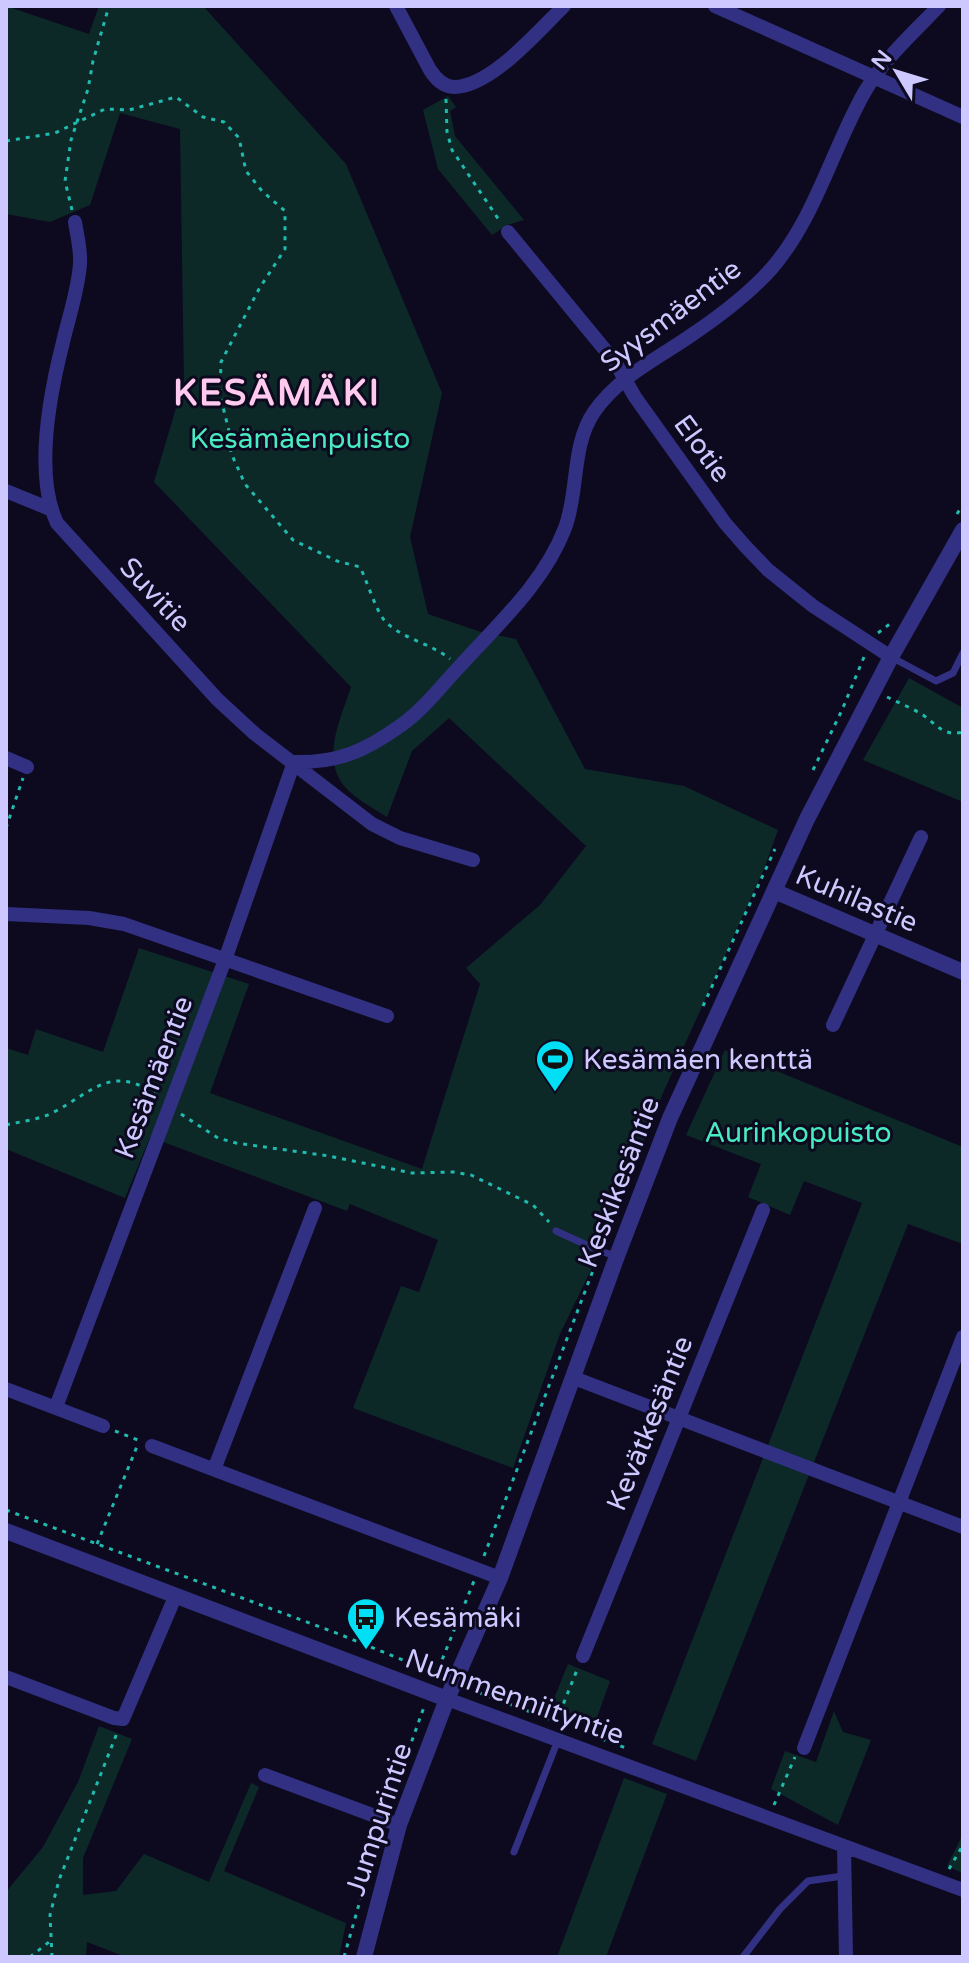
<svg xmlns="http://www.w3.org/2000/svg" width="969" height="1963" viewBox="0 0 969 1963" font-family="'Varela Round',sans-serif">
<style>
.green{fill:#0c2928}
.lines{fill:none;stroke-linecap:round;stroke-linejoin:round}
.path{stroke:#21baae;stroke-width:3;stroke-dasharray:4 6;stroke-linecap:butt}
.service{stroke:#323083;stroke-width:7}
.minor{stroke:#323083;stroke-width:14}
.tertiary{stroke:#323083;stroke-width:16}
.labels{text-anchor:middle;stroke-width:6;stroke-linejoin:round;paint-order:stroke}
.street-label{font-size:28px;fill:#cdc8ff;stroke:#0d0a1f}
.park-label{font-size:28px;fill:#48eabf;stroke:#0d0a1f}
.poi-label{font-size:28px;fill:#cdc8ff;stroke:#0d0a1f;text-anchor:start}
.district-label{font-size:36px;font-weight:bold;letter-spacing:2px;fill:#ffcaed;stroke:#0d0a1f}
</style>
<rect width="100%" height="100%" fill="#0d0a1f"/>
<path class="green" d="M6,6l83,28 10,-28h104l143,158 96,229 -32,144 18,77 53,18 35,7 69,130 99,17 94,44 -14,39 -101,224 -63,158 -40,83 -47,134 -160,-60 48,-122 18,6 19,-52 -88,-36 -3,7 -197,-74 -25,61 -119,-49v-101l22,7 8,-26 67,23 36,-104 110,36 -39,109 212,76 58,-185 -14,-16 74,-63 46,-59 -137,-128 -37,33 -25,66c-12,-8 -26,-15 -37,-25 -32,-29 -10,-71 1,-105l-197,-205 30,-101 -4,-252 -60,-16 -30,92 -40,17 -44,-8z
M448,96l8,11 -6,4 5,25 69,84 -17,5 -15,10 -54,-66 -15,-59z
M909,678l54,30v94l-100,-42z
M725,1050l238,97v97l-55,-20 -212,537 -44,-17 210,-541 -58,-22 -14,34 -42,-18 13,-33 -75,-29z
M568,1664l42,17 -15,42 -44,-17z
M834,1711l9,21 28,8 -33,85 -67,-36 14,-38 31,11z
M99,1726l33,13 -49,119v37l33,-4 28,-37 65,28 42,-99 8,4 -35,84 122,52 -7,34h-213l-39,-15 -1,15h-80v-65l37,-45 35,-65z
M624,1778l43,16 -61,163h-49z
M961,1838h2v35l-16,-7z"/>
<g class="lines">
<path class="path" d="M446,99l1,33 5,18 47,70
M6,141l49,-8 50,-24 24,1 47,-13 27,20 21,5 15,16 7,33 16,20 23,20v38l-26,40 -38,73 -1,33 10,40 1,18 14,31 48,56 44,21 23,6c7,14 15,41 24,53 17,19 47,23 66,39
M72,210l-7,-29 6,-41 17,-51 5,-28 16,-55
M957,514l6,-10
M878,633l13,-10
M887,697c12,6 25,11 36,18 14,10 21,22 40,17
M813,770l29,-60 22,-53
M6,828l17,-50
M703,1006l72,-157
M181,1114l37,24 18,5 93,13 83,17 41,-1 18,3 62,30 16,17
M6,1125c16,-4 33,-5 48,-13 41,-22 59,-49 105,-15
M604,1242l6,-16
M115,1431l23,9
M6,1510l333,124 93,38
M97,1544l41,-100
M484,1556l113,-296
M472,1676l6,9 1,9
M433,1677l9,-17 32,-79
M480,1693l146,55
M556,1722l21,-52
M405,1760l19,-53
M774,1805l21,-48
M949,1869l14,-24
M30,1957l19,-15
M52,1957l-2,-42 9,-35 58,-147
M344,1957l27,-95"/>
<path class="service" d="M891,657l45,24 17,-8 10,-20
M556,1231l44,20 16,5
M514,1852l44,-112
M743,1957l37,-48 28,-28 35,-5"/>
<path class="minor" d="M396,6l34,64c6,9 13,17 24,17 37,0 85,-57 110,-81
M715,6l248,111
M75,222c2,13 6,28 5,42 -2,27 -11,52 -17,78 -13,51 -29,132 -6,181l160,176 38,35 117,90 28,14 73,22
M508,232l107,130 20,35 90,126 21,24 22,23 45,36 78,51
M6,491l44,18
M6,758l21,9
M294,762c44,1 71,-11 106,-36 23,-16 41,-40 60,-60 38,-42 84,-83 105,-138 14,-37 6,-82 29,-116 25,-36 65,-54 99,-78 28,-19 56,-40 79,-66 43,-50 60,-118 92,-175 19,-33 49,-60 75,-87
M6,914l83,4 35,6 263,92
M833,1025l88,-188
M574,1378l389,149
M6,1389l97,37
M56,1407l170,-450 68,-195
M152,1446l348,132
M215,1467l100,-259
M583,1656l180,-446
M6,1677l108,41 9,1 52,-122
M447,1699l516,191
M804,1748l159,-411
M265,1775l134,50
M844,1846l2,111"/>
<path class="tertiary" d="M774,891l189,81
M6,1531l441,168
M364,1957l35,-132 48,-126 53,-121 117,-322 53,-138 137,-299 84,-162 72,-127"/>
</g>
<defs>
<g id="stadium-pin" transform="scale(2)"><path d="M0 17L-7.5 6A9.5 9.5 0 1 1 7.5 6Z" fill="#00dff3" stroke="#0d0a1f"/><path d="M0-5a6.5 5 0 1 0 0 10a6.5 5 0 1 0 0-10ZM-3.5-1.8h7v3.6h-7Z" fill="#111"/></g>
<g id="bus-pin" transform="scale(2)"><path d="M0 17L-7.5 6A9.5 9.5 0 1 1 7.5 6Z" fill="#00dff3" stroke="#0d0a1f"/><path d="M-5-6H5V4H4V6H2V4H-2V6H-4V4H-5ZM-3.5-4V0h7V-4ZM-3.5 1.2v1.5H-2V1.2ZM2 1.2v1.5H3.5V1.2Z" fill="#111"/></g>
</defs>
<g fill-rule="evenodd">
<use href="#stadium-pin" x="555" y="1059"/>
<use href="#bus-pin" x="366" y="1617"/>
</g>
<g class="labels">
<g class="street-label">
<text transform="translate(670 315) rotate(-37)" y="10">Syysmäentie</text>
<text transform="translate(703 448) rotate(54)" y="10">Elotie</text>
<text transform="translate(156 594) rotate(47)" y="10">Suvitie</text>
<text transform="translate(857 898) rotate(23)" y="10">Kuhilastie</text>
<text transform="translate(153 1077) rotate(-69)" y="10">Kesämäentie</text>
<text transform="translate(618 1182) rotate(-69)" y="10">Keskikesäntie</text>
<text transform="translate(649 1423) rotate(-68)" y="10">Kevätkesäntie</text>
<text transform="translate(515 1696) rotate(20)" y="10">Nummenniityntie</text>
<text transform="translate(378 1819) rotate(-72)" y="10">Jumpurintie</text>
</g>
<g class="park-label">
<text x="300" y="448">Kesämäenpuisto</text>
<text x="798" y="1142">Aurinkopuisto</text>
</g>
<g class="poi-label">
<text x="583" y="1069">Kesämäen kenttä</text>
<text x="394" y="1627">Kesämäki</text>
</g>
<g class="district-label">
<text x="277" y="405">KESÄMÄKI</text>
</g>
</g>
<rect width="969" height="1963" fill="none" stroke="#cdc8ff" stroke-width="16"/>
<g transform="translate(897 72) rotate(308)" stroke="#0d0a1f" stroke-width="6" paint-order="stroke">
<path d="M0-6L14 30L0 20L-14 30Z" fill="#cdc8ff"/>
<text y="-12" font-size="22" font-weight="bold" text-anchor="middle" fill="#cdc8ff">N</text>
</g>
</svg>
